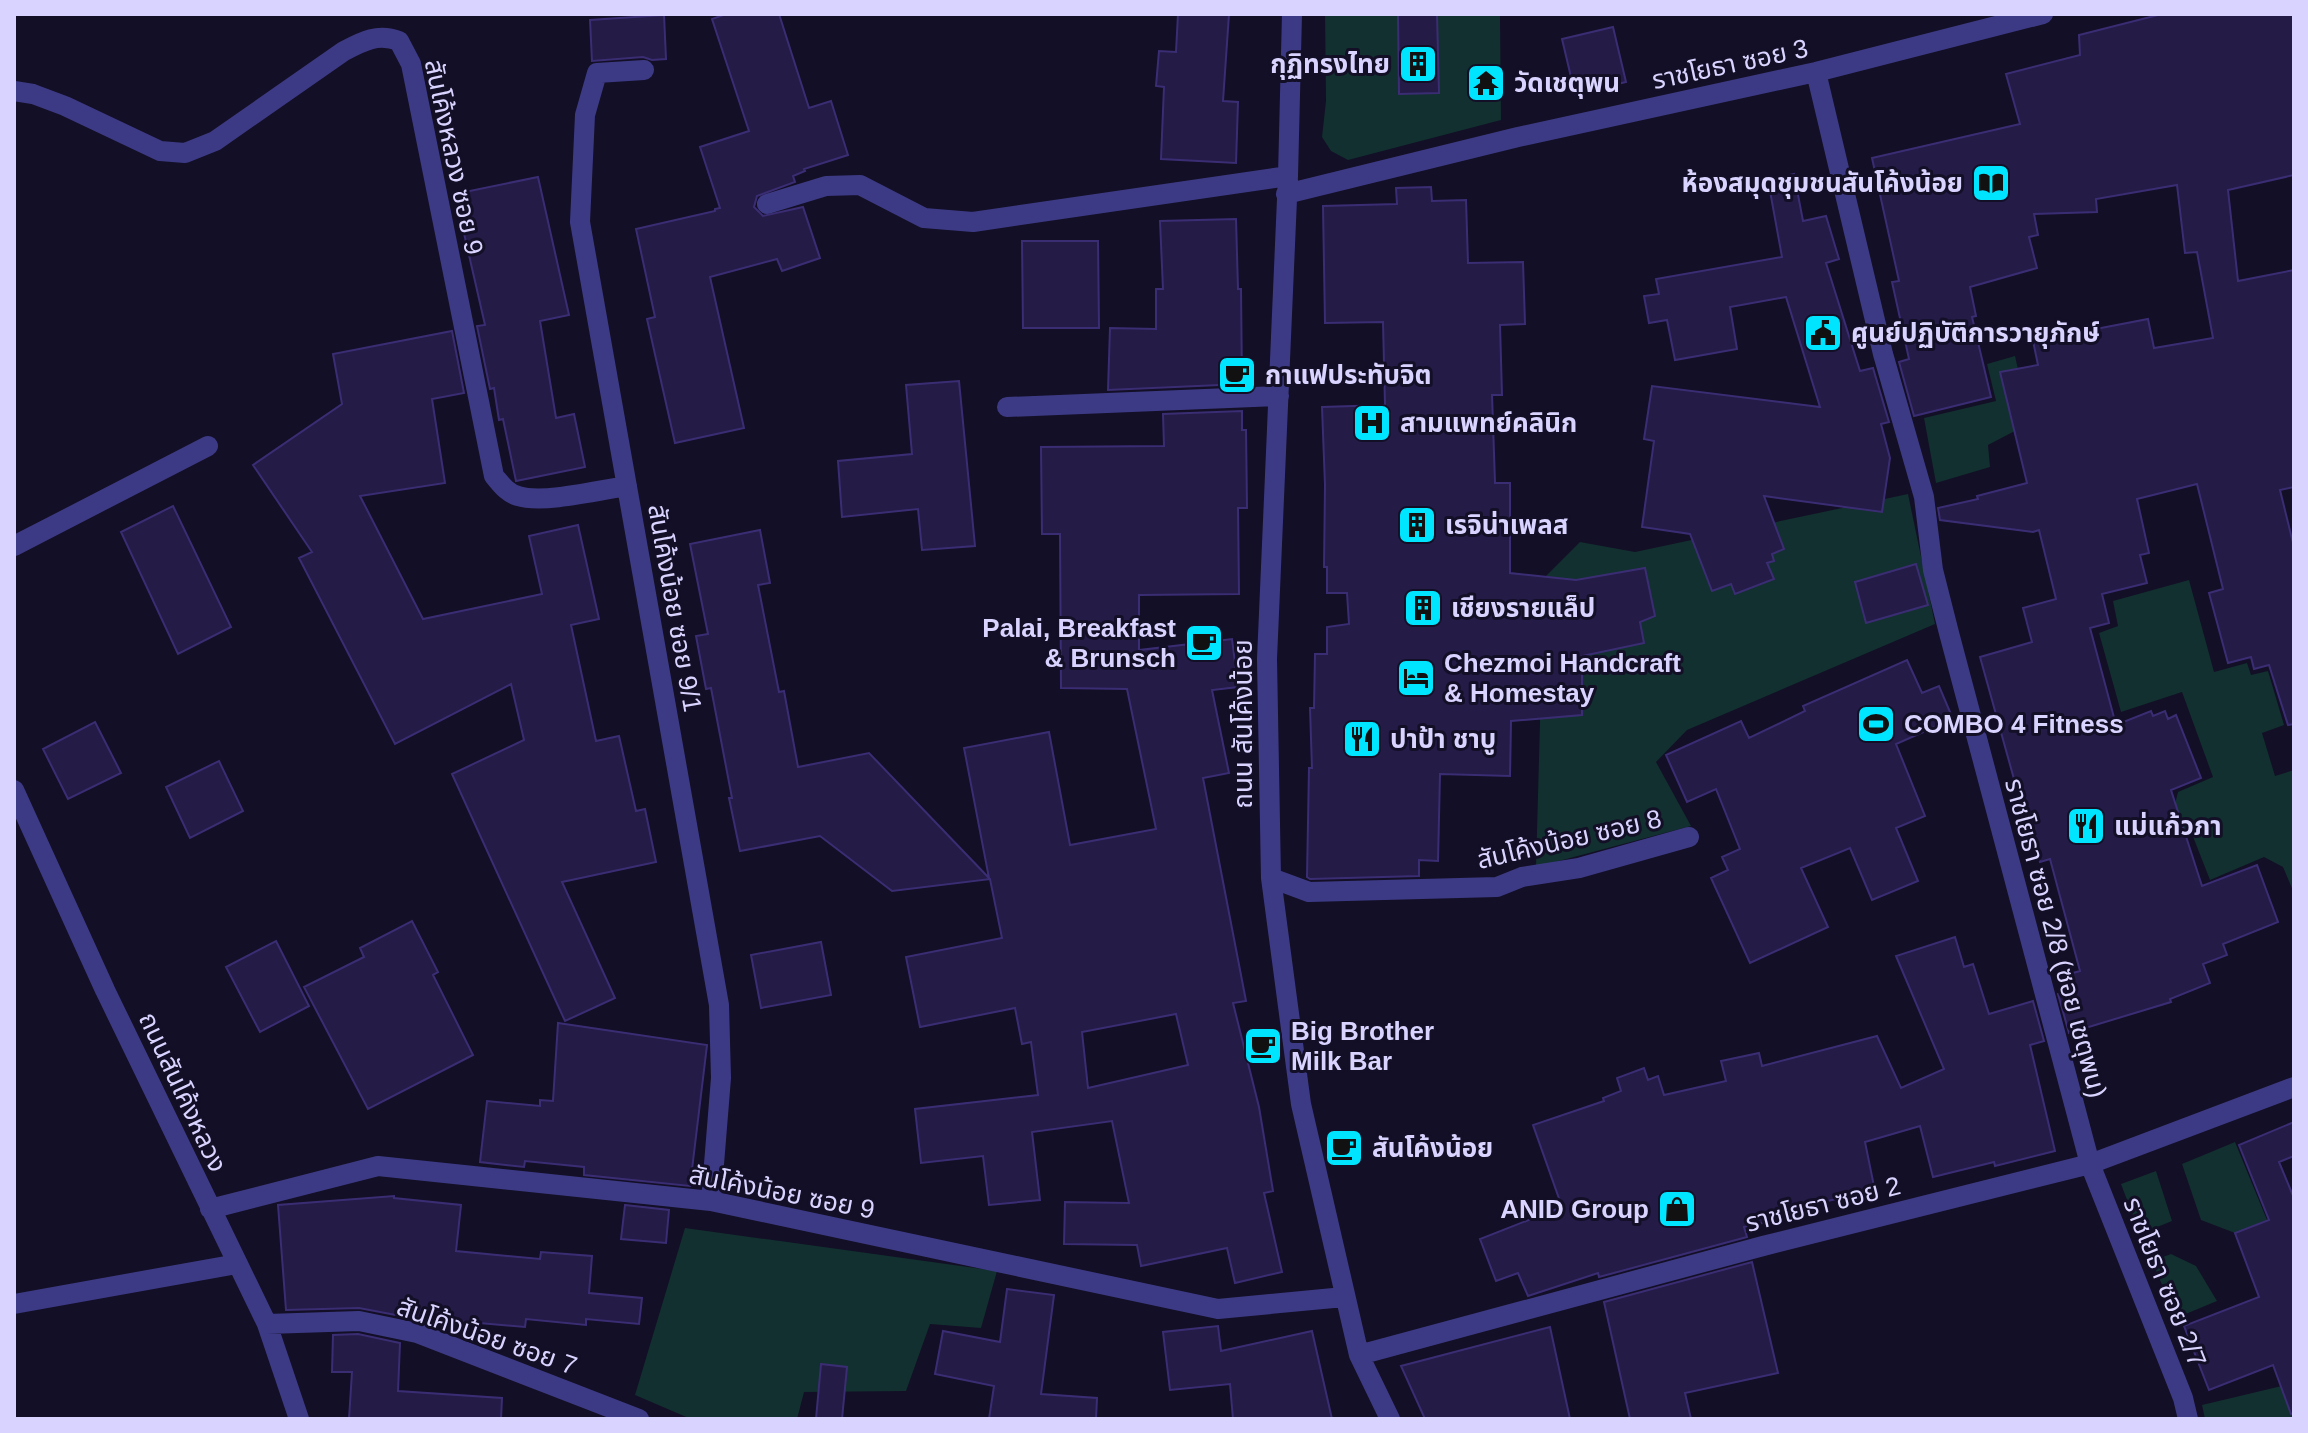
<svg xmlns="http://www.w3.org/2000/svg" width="2308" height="1433" viewBox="0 0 2308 1433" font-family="Helvetica,'Noto Sans Thai',sans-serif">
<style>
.green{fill:#12302f}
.building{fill:#241b47;stroke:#3b2d73;stroke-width:2;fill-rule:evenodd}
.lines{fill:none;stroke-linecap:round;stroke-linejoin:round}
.minor{stroke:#3d3a85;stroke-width:20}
.labels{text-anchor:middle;stroke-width:6;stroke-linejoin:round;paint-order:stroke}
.poi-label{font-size:26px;font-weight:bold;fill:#d9d4ff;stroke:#130f26;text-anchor:start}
.street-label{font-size:26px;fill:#d9d4ff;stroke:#130f26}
</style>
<rect width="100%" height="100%" fill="#130f26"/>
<path class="green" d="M1325,14h175l1,106 -153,40 -17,-9 -9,-14 4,-36z
M2015,356l15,67 -42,22 2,22 -54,16 -12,-65 72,-17 -9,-37z
M1908,494l27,130 -248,106 -31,32 35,64 -155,41 8,-289 36,-36 55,10z
M2189,580l25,92 33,-9 4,12 17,-4 16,54 -22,8 13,43 19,-6v123l-11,-26 -19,-10 -54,23 -20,-51 -15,3 -3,-15 6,-25 35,-15 -31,-85 -61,20 -22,-79 19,-7 -5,-25z
M2235,1142l32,78 -32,13 -34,-13 -19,-56z
M2156,1171l16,50 -32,13 -19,-50z
M685,1228l312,43 -16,57 -51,-4 -24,67 -102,1 -7,27h-106l-56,-24z
M2171,1254l25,12 21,35 -41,17 -24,-57z
M2294,1383v36h-89l-3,-14z"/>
<path class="building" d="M726,14h53l30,94 22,-7 17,54 -44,14 1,2 -12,5 2,6 -38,14 -3,11 9,9 40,-9 17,51 -38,13 -5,-12 -67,18 34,151 -69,15 -28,-124 8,-2 -19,-88 79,-18v-2l5,-1 -20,-61 49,-16 -37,-112z
M1178,14h51l-6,87 15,1 -2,61 -75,-4 3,-72 -8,-1 3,-35 17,1z
M1398,14h39l2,79 -40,1z
M2162,14h132v161l-66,15 10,91 56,-11v217l-14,3 14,57v177l-6,1 -19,-60 -15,4 -3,-12 -23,6 -19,-70 14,-4 -26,-105 -60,15 12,54 -9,2 7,28 -45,11 7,29 -19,5 26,97 35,-14 2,5 12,-5 3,8 8,-4 25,63 -30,12 31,96 55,-21 21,57 -55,22 4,11 -24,9 7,19 -40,16 1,3 -102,31 -11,-39 9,-2 -5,-16 18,-5 -30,-112 -10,3 -22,-84 -4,1 -34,-122 52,-15 -9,-34 33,-9 -17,-69 -6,2 -93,-12 -2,-12 40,-9 -1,-3 50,-13 -27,-111 38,-7 -5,-24 115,-22 6,29 59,-10 -16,-86 -12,1 -8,-68 -81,14 1,13 -63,2 4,21 -9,2 8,31 -67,19 6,29 -4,1 19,80 -77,19 -15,-54 10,-3 -17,-77 7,-1 -27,-123 148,-34 -14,-50 74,-19 -1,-20z
M664,15l2,44 -14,1 -9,-3 -51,4 -2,-41z
M1613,27l13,55 -51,12 -13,-55z
M1794,174l9,47 23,-5 13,43 -13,4 34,108 13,-3 16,54 -8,2 9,34 -8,54 -118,-16 20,53 -12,5 2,7 -7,2 7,16 -39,15 -4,-10 -19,7 -22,-57 -48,-7 12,-86 -10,-2 8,-53 168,21 -34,-110 -56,10 7,42 -62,11 -8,-40 -18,3 -5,-27 15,-2 -3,-15 126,-22 -14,-77z
M538,177l31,138 -29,6 16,97 18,-4 11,53 -69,14 -13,-62 -4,1 -5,-32 -4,1 -13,-63 8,-1 -30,-131z
M1431,187l1,14 34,-1 2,63 55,-1 2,62 -25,1 2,70h-10l3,88h15v90l66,7 69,-12 10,48 -15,6 4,21 -62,13v59l-71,6 -1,55 -70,-2 -2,87 -19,-1v16l-109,3 -3,-2 2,-109h3l-2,-60h4l1,-54h12v-27l22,-3 -2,-31h-20v-26h-3l1,-82 -3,-78 63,-2 -2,-83 -58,1 -2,-117 74,-2 -1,-16z
M1236,219l2,70h3l1,95 -134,6 2,-62 46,1v-40h7l-3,-68z
M1022,241h76l1,87h-76z
M452,331l12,62 -32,6 13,84 -85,13 63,123 119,-25 -13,-58 49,-11 21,94 -28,6 25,116 23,-5 17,75 9,-2 11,53 -94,20 53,116 -50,23 -113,-247 72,-34 -13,-56 -116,60 -96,-186 13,-6 -59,-87 89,-61 -9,-50z
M959,381l16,165 -53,4 -4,-41 -76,8 -4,-56 74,-7 -6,-69z
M1242,411v19h4l1,78h-9l1,86 -100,1v55l93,-11 6,48 -26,3 17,83 -26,5 43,223 -13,2 26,104 14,84 -9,2 18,79 -47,11 -8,-35 -86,18 -4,-21 -73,-1 1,-42 64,1 -17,-82 -80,11 8,68 -51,5 -6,-49 -62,7 -6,-54 123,-14 -7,-53 -9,2 -7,-36 -95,19 -14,-70 96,-19 -12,-59 -98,12 -72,-55 -80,15 -11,-53h3l-21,-110 -5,1 -10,-53 12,-2 -18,-90 70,-14 10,53 -12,2 21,107 5,-1 14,76 71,-14 120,125 -25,-130 85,-16 21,113 86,-16 -29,-140 -66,-1 -1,-154h-18l-1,-87 123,-1 -1,-32zM1176,1014l12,51 -100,23 -6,-56z
M173,506l58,121 -53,27 -57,-122z
M1916,564l12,41 -62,18 -11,-41z
M1907,660l15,33 17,-7 14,33 -57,25 29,72 -29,12 22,53 -46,19 -22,-52 -49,20 27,59 -78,36 -39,-85 17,-8 -6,-13 18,-8 -24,-60 -29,13 -21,-47 75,-34 8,17 56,-27 -2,-5z
M95,722l26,51 -53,26 -25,-50z
M219,761l24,50 -53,27 -24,-51z
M412,921l26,51 -5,3 40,80 -105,54 -64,-122 60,-30 -4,-9z
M1955,937l9,30 9,-3 16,50 44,-13 11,40 -14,4 25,106 -60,15 -1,-4 -61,15 -13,-51 -55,16 10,49 -81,17 1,8 -51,11 3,10 -148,40 -1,-4 -70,23 -10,-23 -22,8 -16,-42 82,-32 -29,-82 71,-24 -1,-3 18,-7 -4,-13 27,-10 4,12 10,-4 6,19 62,-14 -5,-20 38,-8 3,13 115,-30 24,52 43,-19 -48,-113z
M276,941l33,65 -49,26 -34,-65z
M821,942l10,53 -70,13 -10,-53z
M558,1023l149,22 -17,141 -106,-11v-8l-59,-6 -1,6 -44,-5 7,-61 53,5v-6l13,1z
M2294,1122v34l-15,6 15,36v215l-3,1 -18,-49 -64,25 -25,-64 75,-29 -24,-64 34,-13 -30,-75z
M394,1196v2l67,7 -5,46 84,8 1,-7 51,4 -3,37 53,5 -3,26 -53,-5v6l-60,-6 -1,8 -124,-11 -42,-8 -73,2 -8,-105z
M625,1205l44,5 -3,33 -45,-4z
M1752,1262l26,111 -93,20 6,26h-61l-26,-117z
M1007,1289l47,6 -13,99 56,4 -1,21h-107l5,-33 -59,-12 8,-43 57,11z
M1218,1326l3,25 91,-20 20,88h-99l-3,-35 -60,6 -7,-58z
M1550,1327l20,92h-145l-24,-53z
M358,1334l42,9 -2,48 104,7 -1,21h-152l3,-47h-20l1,-37z
M821,1364l26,3 -5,52h-26z"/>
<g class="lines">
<path class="minor" d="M1292,14l-4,162 -21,483 4,219 30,226 58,251 31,64
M644,70l-47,3 -12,42 -5,107 139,783 2,73 -10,123
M1816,72l67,282 41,143 9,73 16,63 141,531 93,234 5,21
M14,91l19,3 32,12 95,45 25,2 30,-12 129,-90c19,-10 34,-18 55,-10l12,23 83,412c7,8 13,17 24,20 25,8 82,-6 109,-10
M1286,194l232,-57 298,-65 227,-58
M767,204l59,-18 34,-1 64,33 49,4 315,-46
M1007,407l272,-11
M14,546l194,-100
M14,790l91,200 162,334 32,95
M1271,878l38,14 188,-5 25,-10 57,-9 110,-31
M210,1209l168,-43 333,35 507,108 126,-12
M14,1304l223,-40
M267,1324l92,-3 58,12 222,86
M1359,1355l404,-109 327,-82 204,-77"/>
</g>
<defs>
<g id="building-square" transform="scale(2)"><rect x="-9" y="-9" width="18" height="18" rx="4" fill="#00e5ff" stroke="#130f26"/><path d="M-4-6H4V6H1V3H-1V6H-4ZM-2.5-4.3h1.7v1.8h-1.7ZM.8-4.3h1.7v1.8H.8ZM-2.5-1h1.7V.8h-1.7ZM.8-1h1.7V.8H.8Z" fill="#111"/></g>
<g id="temple-square" transform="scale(2)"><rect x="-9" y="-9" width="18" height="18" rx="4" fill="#00e5ff" stroke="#130f26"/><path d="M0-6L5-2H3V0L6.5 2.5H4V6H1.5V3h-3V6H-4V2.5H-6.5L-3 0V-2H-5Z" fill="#111"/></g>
<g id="library-square" transform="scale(2)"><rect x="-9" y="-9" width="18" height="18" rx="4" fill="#00e5ff" stroke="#130f26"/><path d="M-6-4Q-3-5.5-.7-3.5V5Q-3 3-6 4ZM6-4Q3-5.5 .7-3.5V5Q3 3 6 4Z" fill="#111"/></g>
<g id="civic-square" transform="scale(2)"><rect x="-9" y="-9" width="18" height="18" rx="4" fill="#00e5ff" stroke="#130f26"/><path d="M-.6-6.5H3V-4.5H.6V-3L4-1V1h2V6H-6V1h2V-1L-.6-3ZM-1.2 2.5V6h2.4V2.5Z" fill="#111"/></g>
<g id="cafe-square" transform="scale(2)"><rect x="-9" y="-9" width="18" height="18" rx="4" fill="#00e5ff" stroke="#130f26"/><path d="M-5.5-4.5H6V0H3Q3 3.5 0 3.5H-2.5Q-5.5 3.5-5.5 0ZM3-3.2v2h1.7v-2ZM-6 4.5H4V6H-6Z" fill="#111"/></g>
<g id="hospital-square" transform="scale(2)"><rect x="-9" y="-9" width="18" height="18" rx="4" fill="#00e5ff" stroke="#130f26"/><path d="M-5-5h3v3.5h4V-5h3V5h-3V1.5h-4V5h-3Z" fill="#111"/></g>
<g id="hotel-square" transform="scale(2)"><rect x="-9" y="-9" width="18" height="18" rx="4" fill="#00e5ff" stroke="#130f26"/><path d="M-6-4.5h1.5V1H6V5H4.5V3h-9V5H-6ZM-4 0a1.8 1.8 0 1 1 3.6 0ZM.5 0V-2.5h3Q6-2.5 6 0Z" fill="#111"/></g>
<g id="stadium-square" transform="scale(2)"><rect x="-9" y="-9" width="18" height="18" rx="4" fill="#00e5ff" stroke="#130f26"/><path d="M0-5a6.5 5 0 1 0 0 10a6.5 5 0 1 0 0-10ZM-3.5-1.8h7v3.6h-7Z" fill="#111"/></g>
<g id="restaurant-square" transform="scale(2)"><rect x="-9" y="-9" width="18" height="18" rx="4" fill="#00e5ff" stroke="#130f26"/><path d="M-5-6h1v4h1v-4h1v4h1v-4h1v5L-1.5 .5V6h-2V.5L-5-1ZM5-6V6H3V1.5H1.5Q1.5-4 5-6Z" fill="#111"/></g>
<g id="shop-square" transform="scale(2)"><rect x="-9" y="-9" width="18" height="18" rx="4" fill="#00e5ff" stroke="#130f26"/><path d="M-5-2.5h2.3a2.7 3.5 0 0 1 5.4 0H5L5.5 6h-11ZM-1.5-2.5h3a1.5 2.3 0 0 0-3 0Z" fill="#111"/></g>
</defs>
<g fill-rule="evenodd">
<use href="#building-square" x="1418" y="64"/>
<use href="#temple-square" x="1486" y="83"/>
<use href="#library-square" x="1991" y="183"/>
<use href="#civic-square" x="1823" y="333"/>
<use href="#cafe-square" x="1237" y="375"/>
<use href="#hospital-square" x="1372" y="423"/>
<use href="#building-square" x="1417" y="525"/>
<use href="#building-square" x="1423" y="608"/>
<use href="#cafe-square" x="1204" y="643"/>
<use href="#hotel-square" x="1416" y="678"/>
<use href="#stadium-square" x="1876" y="724"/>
<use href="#restaurant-square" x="1362" y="739"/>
<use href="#restaurant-square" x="2086" y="826"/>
<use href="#cafe-square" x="1263" y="1046"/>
<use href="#cafe-square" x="1344" y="1148"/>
<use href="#shop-square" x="1677" y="1209"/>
</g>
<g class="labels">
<g class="poi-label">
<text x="1390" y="73" text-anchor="end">กุฏิทรงไทย</text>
<text x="1514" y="92">วัดเชตุพน</text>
<text x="1963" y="192" text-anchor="end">ห้องสมุดชุมชนสันโค้งน้อย</text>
<text x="1851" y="342">ศูนย์ปฏิบัติการวายุภักษ์</text>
<text x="1265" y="384">กาแฟประทับจิต</text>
<text x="1400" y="432">สามแพทย์คลินิก</text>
<text x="1445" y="534">เรจิน่าเพลส</text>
<text x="1451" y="617">เชียงรายแล็ป</text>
<text x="1176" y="637" text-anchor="end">Palai, Breakfast<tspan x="1176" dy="30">&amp; Brunsch</tspan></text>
<text x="1444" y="672">Chezmoi Handcraft<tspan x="1444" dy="30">&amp; Homestay</tspan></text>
<text x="1904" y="733">COMBO 4 Fitness</text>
<text x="1390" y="748">ปาป้า ชาบู</text>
<text x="2114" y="835">แม่แก้วภา</text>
<text x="1291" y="1040">Big Brother<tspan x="1291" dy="30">Milk Bar</tspan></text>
<text x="1372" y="1157">สันโค้งน้อย</text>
<text x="1649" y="1218" text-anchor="end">ANID Group</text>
</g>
<g class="street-label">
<text transform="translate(1730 64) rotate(-12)" y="9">ราชโยธา ซอย 3</text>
<text transform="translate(454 157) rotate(78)" y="9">สันโค้งหลวง ซอย 9</text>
<text transform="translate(675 608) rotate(80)" y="9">สันโค้งน้อย ซอย 9/1</text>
<text transform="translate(1243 724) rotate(-90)" y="9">ถนน สันโค้งน้อย</text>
<text transform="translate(1569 839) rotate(-13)" y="9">สันโค้งน้อย ซอย 8</text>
<text transform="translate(2056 938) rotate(75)" y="9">ราชโยธา ซอย 2/8 (ซอย เชตุพน)</text>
<text transform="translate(183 1092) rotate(65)" y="9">ถนนสันโค้งหลวง</text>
<text transform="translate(782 1192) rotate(11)" y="9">สันโค้งน้อย ซอย 9</text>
<text transform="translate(1823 1204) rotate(-14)" y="9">ราชโยธา ซอย 2</text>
<text transform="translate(2165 1282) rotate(68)" y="9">ราชโยธา ซอย 2/7</text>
<text transform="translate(487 1336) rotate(19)" y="9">สันโค้งน้อย ซอย 7</text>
</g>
</g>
<rect width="2308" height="1433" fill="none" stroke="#d9d4ff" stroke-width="32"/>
</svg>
